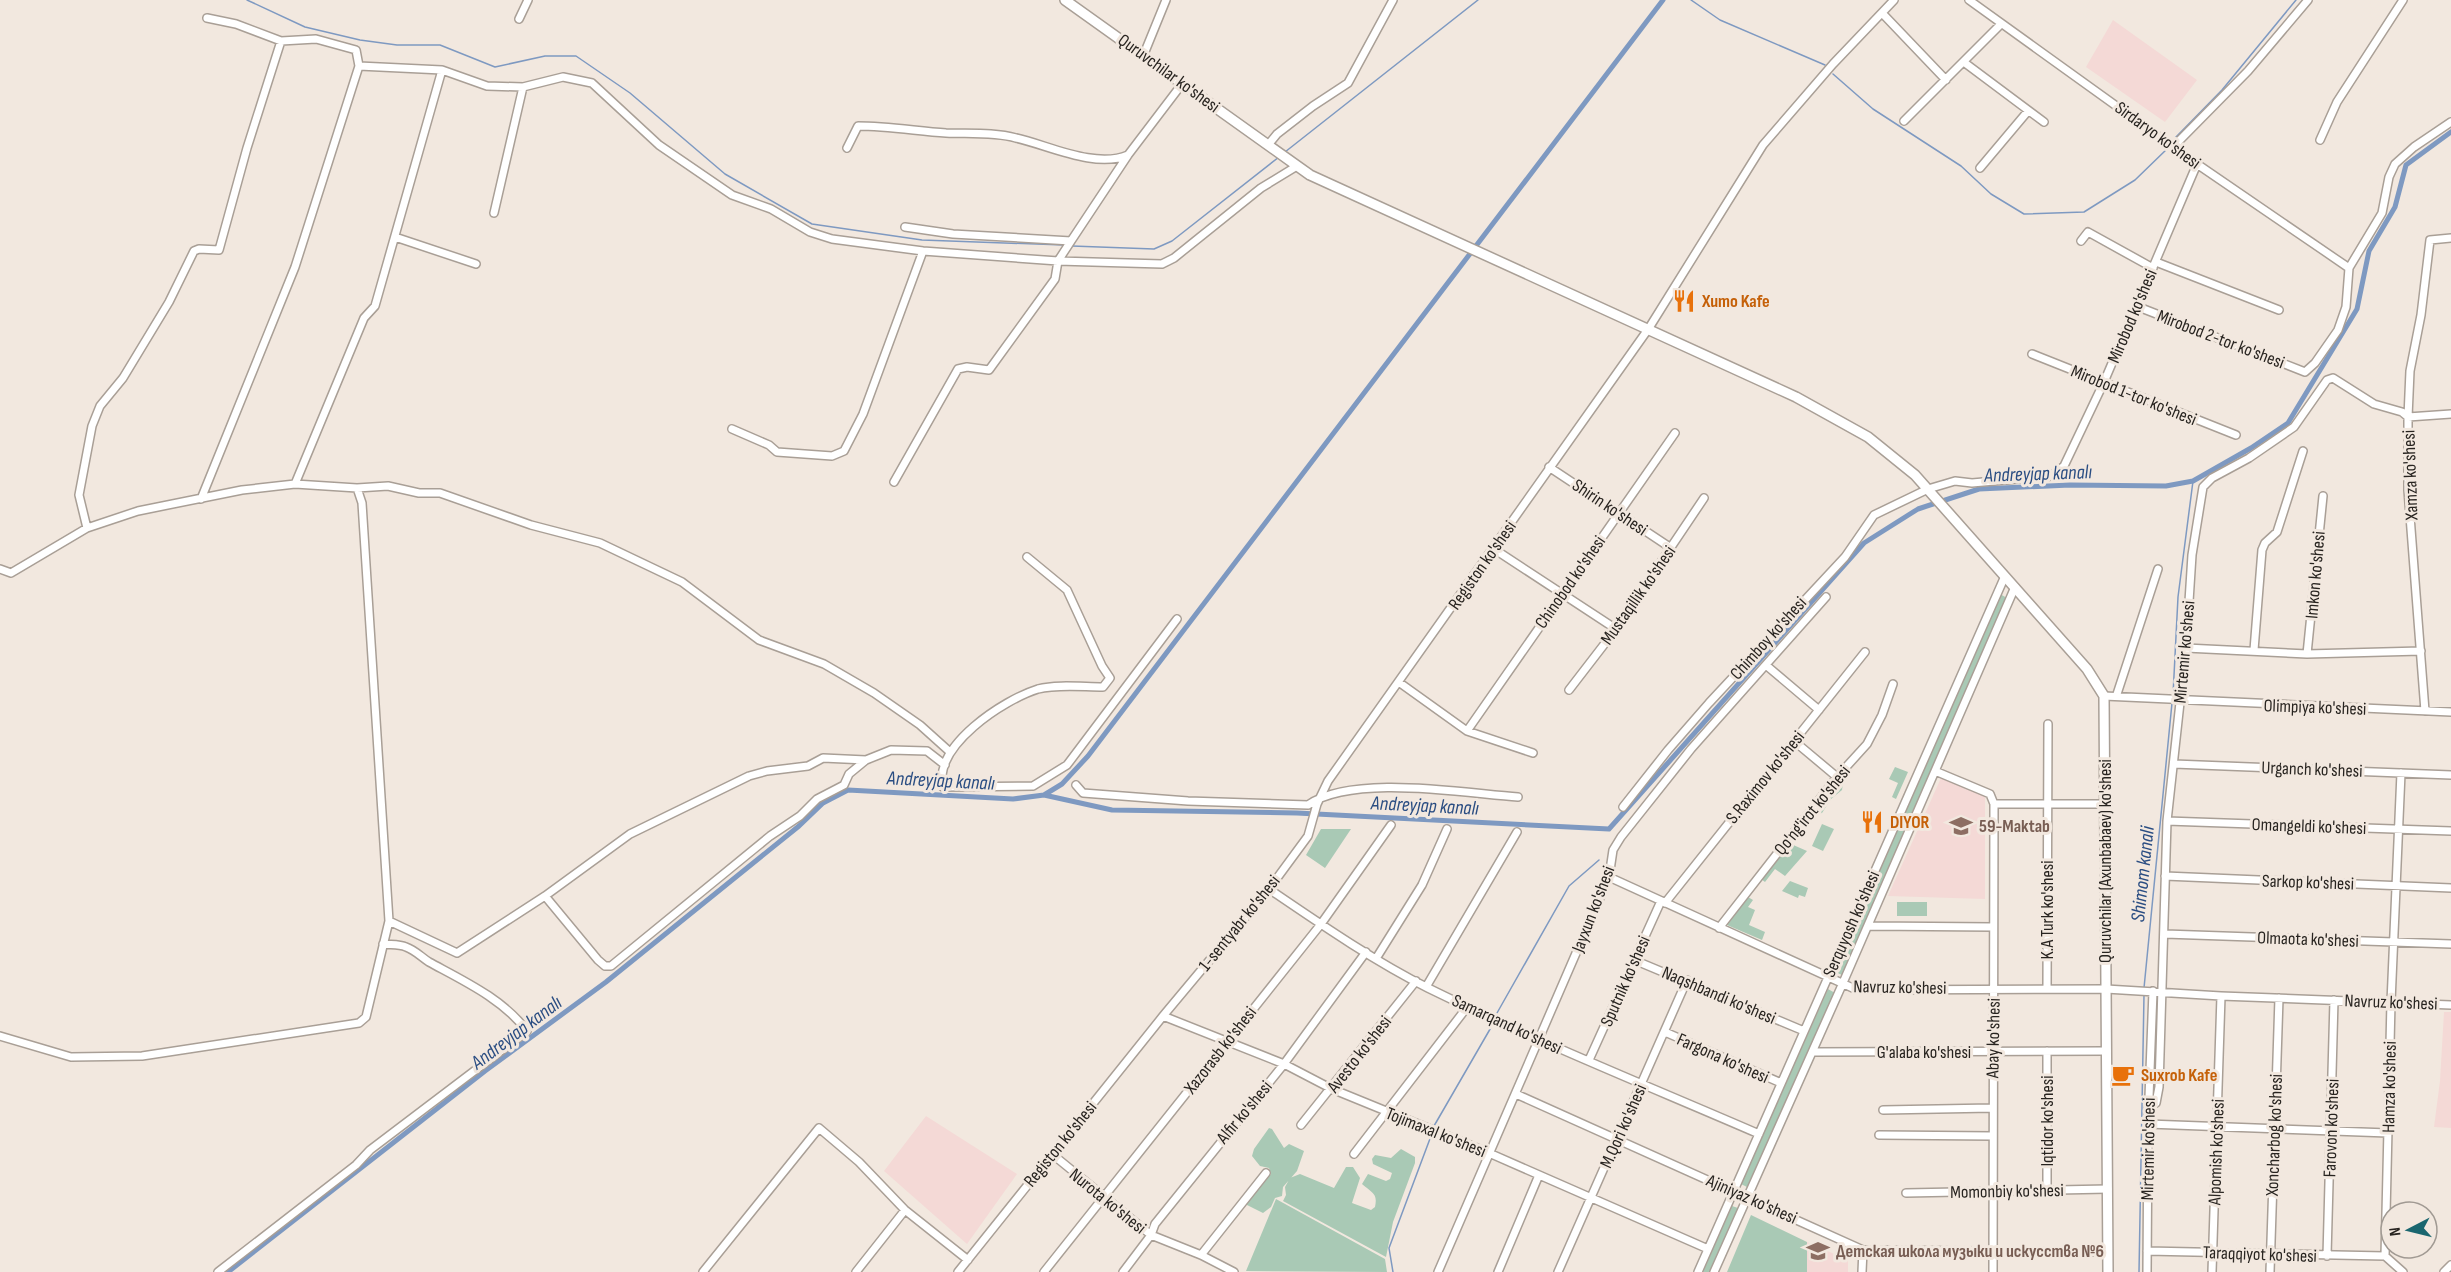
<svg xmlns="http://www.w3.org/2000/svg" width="2451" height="1272" viewBox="0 0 2451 1272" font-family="'Sofia Sans Condensed',sans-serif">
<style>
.education{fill:#f4d9d6}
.green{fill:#a9c9b5}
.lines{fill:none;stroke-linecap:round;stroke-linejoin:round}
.stream{stroke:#7e99c1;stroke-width:1.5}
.canal{stroke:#7e99c1;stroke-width:5}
.minor-casing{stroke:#a99f96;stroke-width:10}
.major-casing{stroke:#a99f96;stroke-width:12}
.minor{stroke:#fff;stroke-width:7}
.major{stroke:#fff;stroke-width:9}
.labels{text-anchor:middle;stroke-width:6;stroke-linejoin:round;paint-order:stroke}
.street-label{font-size:18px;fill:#282420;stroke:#f2e8df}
.food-label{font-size:18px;font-weight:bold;fill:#c56008;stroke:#f2e8df;text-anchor:start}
.education-label{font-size:18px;font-weight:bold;fill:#785e54;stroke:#f2e8df;text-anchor:start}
.water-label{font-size:20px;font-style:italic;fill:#2a4d82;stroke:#f2e8df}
</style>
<rect width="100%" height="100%" fill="#f2e8df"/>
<path class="education" d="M2113,20l84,60 -32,42 -79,-55z
M1941,778l44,18v103l-97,-3z
M2444,1012h7v116l-17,-1 6,-46z
M926,1116l91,58 -50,70 -83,-73z
M1807,1242l41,18v12h-41z"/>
<path class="green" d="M2000,594l7,4 -165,377 -7,-3z
M1895,767l13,5 -12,27 -4,-2 6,-14 -9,-4z
M1843,783l-1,7 -11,9 -9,14 -6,1 -1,-4 21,-25z
M1822,824l12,5 -11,22 -11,-5z
M1321,829h30l-26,39 -19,-13z
M1791,844l16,7 -22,25 -10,-7 -10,13 -4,-3z
M1790,881l18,7 -3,9 -6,-2 -1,3 -16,-7z
M1748,897l5,3 -5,7 7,3 -6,15 16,7 -3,8 -35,-15z
M1897,902h30v14h-30z
M1828,989l7,4 -88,194 -6,-3z
M1269,1128l3,1 12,19 5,-4 15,7 -7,20 -14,16 -1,9 -7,2 -4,9 -8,6 -18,-9 26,-30 -2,-6 -9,-2 -8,-10 2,-7z
M1401,1149l14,8v6l-22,59 -7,35 -103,-56 3,-6 -1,-8 5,-9 10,-4 34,14 12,-21h7l7,11 -8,25 19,7 4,-3c3,-14 -3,-14 -13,-23l6,-10 18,7 4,-2 2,-6 -19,-9 -1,-5 3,-4 16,3z
M1276,1199l109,60 2,13 -141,-1z
M1732,1206l6,2 -28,64h-7z
M1751,1215l56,27v30h-80z"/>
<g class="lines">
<path class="stream" d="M247,0l58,27 55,13 37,5h43l55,22 50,-11h31l54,37 95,81 87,50 110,16 142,5
M1691,0l29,20 105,45
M1833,74l40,35 88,57 30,28 33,20 60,-2 51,-32 33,-32
M2176,137l46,-47 74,-90
M1285,152l193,-152
M1072,246l82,3 18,-8 107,-84
M2173,695l5,-98 15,-116
M2144,988l28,-285
M1497,1013l72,-127 30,-26
M1434,1126l59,-102
M1393,1272l-4,-24 42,-112
M2139,1272l5,-277"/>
<path class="canal" d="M1044,795l18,-11 26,-28 575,-756
M228,1272l257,-201 121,-89 193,-156 24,-23 25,-13 165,9 31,-4 68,15 185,3 312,16 255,-286 54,-34 61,-20 91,-4 96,1 27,-5 58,-33 37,-25 69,-114 12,-58 26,-44 11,-42 45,-33"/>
<g class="minor-casing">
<path id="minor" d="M1969,0l228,164 152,104
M1882,13l64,67
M207,18l29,6 45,17 35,-2 40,11 3,16 83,4 45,16 36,1 40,-10 29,6 67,62 73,50 39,14 39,23 22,7 91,12 135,10 104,3 12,-6 87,-70 36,-22
M519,19l9,-19
M1144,54l22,-54
M1965,63l79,59
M1904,121l97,-97
M2320,140l17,-38 66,-102
M1268,145l9,-11 36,-28 35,-23 45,-83
M2174,146l74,-75 60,-71
M847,148l11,-22c29,0 59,5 88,7 22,1 48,-1 70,5 32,7 79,31 112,17
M1980,168l48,-57
M494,213l29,-126
M905,227l48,7 118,7 57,-86 54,-71
M395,237l81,27
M2081,241l7,-9 65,36
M2156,262l123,48
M2136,306l169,66 10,-9 23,-33 8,-23 3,-39 33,-55 7,-36 6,-13 19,-17 37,-25
M2032,354l204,81
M732,429l37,16 8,7 55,4 12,-5 19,-37 60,-163
M1549,467l122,81
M894,482l64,-113 9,-2 22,3 66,-91 3,-18 13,-20
M295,484l69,-166 11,-12 67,-236
M357,488l5,15 27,418 68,32 88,-57 85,-62 119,-58 18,-5 41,-5 15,-8 43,2 25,-10 36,1 18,14
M201,499l94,-232 64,-201
M87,528l-8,-33 13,-69 8,-20 23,-28 46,-76 25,-51 5,-2 20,1 28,-102 34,-107
M1494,549l122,80
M1027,557l40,33 35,76 8,12 -7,9c-20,0 -46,-3 -65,2 -35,11 -105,57 -95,98l90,-1 34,-21 110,-146
M0,569l11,4 76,-45 51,-17 104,-21 53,-6 62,4 31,-2 31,7h21l91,32 69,18 82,39 77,58 65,24 50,29 46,32 30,27
M2186,648l121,6 114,-3
M2254,650l8,-100 3,-7 12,-11 26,-81
M2307,654l16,-158
M1767,666l52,44
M1400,683l67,48 66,22
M1569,690l47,-61 88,-131
M2117,694l41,-125
M2104,696l347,16
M2425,711l-17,-221v-73l2,-46 11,-56 9,-75 21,-2
M1467,731l208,-298
M1794,741l43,36
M2174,764l277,11
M1935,771l55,23 4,10h112
M1076,785l7,8 105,8 120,4c45,-31 154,-12 210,-8
M1623,807l45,-57 41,-47 136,-146 29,-42 54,-26 27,-8 17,2 79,-7 13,-10 40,-84 93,-218
M2167,821l284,10
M2165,876l286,12
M1609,877l248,113 249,-1 115,7 230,9
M1269,889c50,34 105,72 159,99 108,53 220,98 331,146
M545,896l53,64 7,6h6l159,-130 30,-20 17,-17 27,-14 5,-11 17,-14
M1665,903l200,-251
M1868,926l125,1
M1719,928l118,-151 30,-33 15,-29 11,-31
M2165,934l286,10
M1377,957l45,-72 25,-56
M1634,960l170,71
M1426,987l91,-155
M2047,989l1,-265
M1163,1016l121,48 48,25 157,64 219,96
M1665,1032l116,51
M0,1036l71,21 71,-1 217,-33 7,-6 23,-96
M1813,1052l294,-1
M1589,1060l72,-159
M1516,1094l347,156 244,2
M2149,1107l7,-4 3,-16 8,-266 19,-173 6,-93 11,-68 9,-9 37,-20 45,-31 33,-47 6,-2 41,26 28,8 6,5 43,-3
M1883,1110l109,-2
M2148,1124l240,9
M1301,1125l115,-144
M1879,1135l113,1
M1052,1154l99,81 50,20 33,17
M1354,1154l114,-148
M2047,1191v-140
M1906,1193l202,-4
M2147,1251l238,5 18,16
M1201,1255l65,-82
M2327,1256l7,-256
M2385,1256l6,-254 10,-229
M218,1272l138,-107 14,-15 157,-119c-24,-32 -63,-50 -98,-69 -8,-5 -14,-12 -23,-15 -7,-3 -15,-2 -23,-3
M703,1272l116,-144 40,34 46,48 63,50
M856,1272l49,-62
M958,1272l205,-256 106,-127 39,-53 9,-32 11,-23 321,-453 114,-183 70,-81 61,-64
M1044,1272l277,-348 70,-99
M1123,1272l28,-37 4,-11 129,-160 82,-112
M1438,1272l171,-395 4,-27 8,-13 70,-88 135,-152
M1498,1272l41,-97
M1558,1272l129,-292
M1698,1272l307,-696
M1714,1272l128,-287 173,-398
M1862,1272l1,-22
M1993,1272l1,-468
M2147,1272l1,-148 5,-133
M2212,1272l9,-276
M2270,1272l9,-274
M2444,1272l7,-7"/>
</g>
<g class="major-casing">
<path id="major" d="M1065,0l245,175 486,222 72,40 47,38 172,194 17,27 4,576"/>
</g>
<use href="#minor" class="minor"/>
<use href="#major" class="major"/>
</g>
<defs>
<g id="restaurant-bare" transform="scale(1.8)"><path d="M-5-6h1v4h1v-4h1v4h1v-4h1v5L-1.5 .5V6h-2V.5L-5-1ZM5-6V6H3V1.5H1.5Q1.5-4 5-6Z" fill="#e8710a" stroke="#f2e8df" stroke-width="2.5" paint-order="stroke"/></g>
<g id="school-bare" transform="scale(1.8)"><path d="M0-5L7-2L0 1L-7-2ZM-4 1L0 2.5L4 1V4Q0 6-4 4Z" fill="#8d6e63" stroke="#f2e8df" stroke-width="2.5" paint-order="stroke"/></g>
<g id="cafe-bare" transform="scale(1.8)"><path d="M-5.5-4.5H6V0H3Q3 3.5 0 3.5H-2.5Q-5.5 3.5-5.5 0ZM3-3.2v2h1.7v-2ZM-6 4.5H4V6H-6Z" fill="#e8710a" stroke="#f2e8df" stroke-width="2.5" paint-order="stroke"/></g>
</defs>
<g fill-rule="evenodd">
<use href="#restaurant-bare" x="1684" y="301"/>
<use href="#restaurant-bare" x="1872" y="822"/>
<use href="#school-bare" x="1961" y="826"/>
<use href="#cafe-bare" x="2123" y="1075"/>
<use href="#school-bare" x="1818" y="1251"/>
</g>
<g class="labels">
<g class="street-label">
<text transform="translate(1169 73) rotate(36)" y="6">Quruvchilar ko'shesi</text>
<text transform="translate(2158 135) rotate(36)" y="6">Sirdaryo ko'shesi</text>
<text transform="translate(2132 316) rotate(-67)" y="6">Mirobod ko'shesi</text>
<text transform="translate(2221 339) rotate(21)" y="6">Mirobod 2-tor ko'shesi</text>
<text transform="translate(2134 395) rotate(22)" y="6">Mirobod 1-tor ko'shesi</text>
<text transform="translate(2410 475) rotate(-92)" y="6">Xamza ko'shesi</text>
<text transform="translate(1610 507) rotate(34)" y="6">Shirin ko'shesi</text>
<text transform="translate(1482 565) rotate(-55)" y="6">Registon ko'shesi</text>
<text transform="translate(2315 575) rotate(-85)" y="6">Imkon ko'shesi</text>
<text transform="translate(1570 582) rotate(-55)" y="6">Chinobod ko'shesi</text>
<text transform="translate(1638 595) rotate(-55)" y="6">Mustaqillik ko'shesi</text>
<text transform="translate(1768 638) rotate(-48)" y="6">Chimboy ko'shesi</text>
<text transform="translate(2184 652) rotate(-85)" y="6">Mirtemir ko'shesi</text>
<text transform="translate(2315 707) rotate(2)" y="6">Olimpiya ko'shesi</text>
<text transform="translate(2312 769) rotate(2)" y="6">Urganch ko'shesi</text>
<text transform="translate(1765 777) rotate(-51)" y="6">S.Raximov ko'shesi</text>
<text transform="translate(1812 810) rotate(-51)" y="6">Qo'ng'irot ko'shesi</text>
<text transform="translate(2309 826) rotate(2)" y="6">Omangeldi ko'shesi</text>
<text transform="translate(2105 861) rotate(-90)" y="6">Quruvchilar (Axunbabaev) ko'shesi</text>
<text transform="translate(2308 882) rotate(2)" y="6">Sarkop ko'shesi</text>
<text transform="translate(1593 909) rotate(-69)" y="6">Jayxun ko'shesi</text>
<text transform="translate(2047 910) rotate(-90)" y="6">K.A Turk ko'shesi</text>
<text transform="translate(1239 923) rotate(-51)" y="6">1-sentyabr ko'shesi</text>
<text transform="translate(1851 924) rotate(-66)" y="6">Serquyosh ko'shesi</text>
<text transform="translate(2308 939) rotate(2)" y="6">Olmaota ko'shesi</text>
<text transform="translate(1625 981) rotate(-66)" y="6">Sputnik ko'shesi</text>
<text transform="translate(1900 987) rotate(1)" y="6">Navruz ko'shesi</text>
<text transform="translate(1719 995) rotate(23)" y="6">Naqshbandi ko'shesi</text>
<text transform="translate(2391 1002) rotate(2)" y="6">Navruz ko'shesi</text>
<text transform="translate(1507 1024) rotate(25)" y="6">Samarqand ko'shesi</text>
<text transform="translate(1993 1038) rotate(-89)" y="6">Abay ko'shesi</text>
<text transform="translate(1220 1050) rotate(-52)" y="6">Xazorasb ko'shesi</text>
<text x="1924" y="1058">G'alaba ko'shesi</text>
<text transform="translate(1359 1054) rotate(-52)" y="6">Avesto ko'shesi</text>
<text transform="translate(1723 1058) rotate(24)" y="6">Fargona ko'shesi</text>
<text transform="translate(2389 1087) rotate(-89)" y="6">Hamza ko'shesi</text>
<text transform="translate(1244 1112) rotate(-50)" y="6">Alfir ko'shesi</text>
<text transform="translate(2047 1121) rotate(-90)" y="6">Iqtidor ko'shesi</text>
<text transform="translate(1623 1126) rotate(-66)" y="6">M.Qori ko'shesi</text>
<text transform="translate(2331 1128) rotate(-88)" y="6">Farovon ko'shesi</text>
<text transform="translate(1436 1132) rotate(22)" y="6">Tojimaxal ko'shesi</text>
<text transform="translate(2274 1135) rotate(-88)" y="6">Xoncharbog ko'shesi</text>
<text transform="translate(1060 1144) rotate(-51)" y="6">Registon ko'shesi</text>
<text transform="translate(2148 1149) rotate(-89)" y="6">Mirtemir ko'shesi</text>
<text transform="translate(2216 1152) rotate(-88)" y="6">Alpomish ko'shesi</text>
<text transform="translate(2007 1191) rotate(-1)" y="6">Momonbiy ko'shesi</text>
<text transform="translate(1752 1199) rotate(24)" y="6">Ajiniyaz ko'shesi</text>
<text transform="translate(1108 1201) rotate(39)" y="6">Nurota ko'shesi</text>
<text transform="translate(2260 1254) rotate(2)" y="6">Taraqqiyot ko'shesi</text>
</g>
<g class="food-label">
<text x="1702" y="307">Xumo Kafe</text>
<text x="1890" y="828">DIYOR</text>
<text x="2141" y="1081">Suxrob Kafe</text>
</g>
<g class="education-label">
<text x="1979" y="832">59-Maktab</text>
<text x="1836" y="1257">Детская школа музыки и искусства №6</text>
</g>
<g class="water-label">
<text transform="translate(2038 473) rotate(-2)" y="7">Andreyjap kanalı</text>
<text transform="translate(941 780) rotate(3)" y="7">Andreyjap kanalı</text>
<text transform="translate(1425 805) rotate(3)" y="7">Andreyjap kanalı</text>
<text transform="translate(2142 874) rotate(-84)" y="7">Shimom kanali</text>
<text transform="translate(516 1032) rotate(-37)" y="7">Andreyjap kanalı</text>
</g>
</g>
<g transform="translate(2409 1230) rotate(263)"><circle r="28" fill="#f2e8df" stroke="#a19a93" stroke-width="1.5"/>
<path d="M0-4.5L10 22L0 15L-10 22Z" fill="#1a666f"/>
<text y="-9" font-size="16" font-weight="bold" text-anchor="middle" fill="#282420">N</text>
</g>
</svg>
